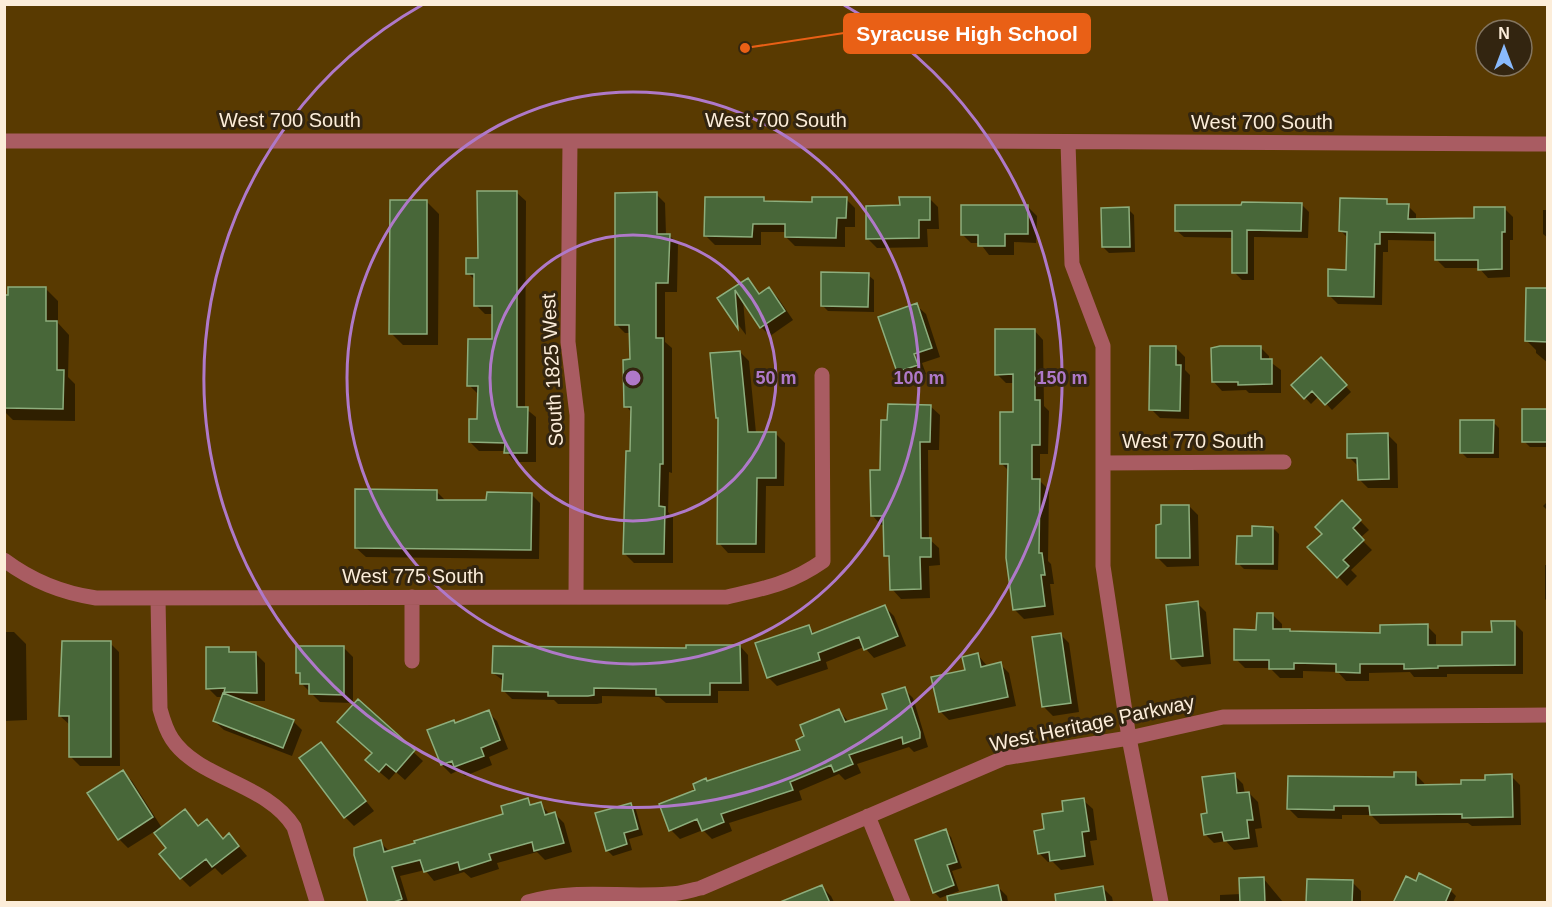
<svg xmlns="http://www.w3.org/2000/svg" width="1552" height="907" viewBox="0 0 1552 907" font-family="Arial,sans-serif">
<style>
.shadow{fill:#0007}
.building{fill:#486739;stroke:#8dae7d;stroke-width:1.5}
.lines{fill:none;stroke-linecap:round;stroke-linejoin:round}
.minor{stroke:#a95c62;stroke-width:15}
.ring{fill:none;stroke:#af79c9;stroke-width:3}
.labels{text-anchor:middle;stroke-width:6;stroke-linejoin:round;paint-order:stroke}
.street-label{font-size:20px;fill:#fcedd9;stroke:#332510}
.centre{fill:#af79c9;stroke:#332510;stroke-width:3}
.ring-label{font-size:18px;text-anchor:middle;font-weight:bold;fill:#af79c9;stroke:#332510;stroke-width:6;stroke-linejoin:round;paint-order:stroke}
.leader{fill:none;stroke:#e96016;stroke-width:2}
.callout-dot{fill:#e96016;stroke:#332510;stroke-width:2}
.callout{fill:#e96016;stroke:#e96016;stroke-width:2}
.callout-label{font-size:21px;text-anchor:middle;font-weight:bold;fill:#fff}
</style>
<rect width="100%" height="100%" fill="#593a01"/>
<path class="shadow" d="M516,192l10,9 -1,207 11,9v45h-21l-9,-11h-27l-9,-9 9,-22 -1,-26 -9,-9 24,-44v-27h-8l-9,-9v-24l-8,-8 12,-13z
M656,194l9,9 1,32h3l9,9 -1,48h-12v50l7,6v125l-3,-1 -1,40 5,5v46h-39l-9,-9 7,-101v-40l-6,-7 5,-45v-28h-6l-9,-9z
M929,198l9,9 1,22h-12l1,18 -51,1 -9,-9 33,-32z
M763,199l4,3 47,1 32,-4 9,9v19h-10v20l-50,-1 -9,-9v-5h-25v13h-46l-9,-9z
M1386,201l5,4 17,1 8,8v6h59l29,-12 9,9v23h-3v37l-22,1 -9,-10h-34l-9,-9v-18l-48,-1v12h-5l-1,53 -44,-1 -9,-9 19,-24v-33l-7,-7z
M427,202l12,12 -1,131h-35l-12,-12z
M1301,204l8,8 -1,26 -54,-1v43h-12l-8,-8v-34l-50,-1 -8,-7z
M1028,207l9,9 -1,27 -22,-1v13h-25l-9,-12h-9l-9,-9z
M1128,209l6,6 1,37 -26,1 -6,-6z
M1543,210h5v28l-5,-4z
M868,275l6,5v32l-46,-1 -6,-6z
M748,279l13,16 8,-6 9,9 15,22 -23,16 -9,-9 -18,-27 3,35 -27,-36z
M46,289l12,12v22l11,12 -1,42 7,7v37l-62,-1 -9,-9v-115z
M1548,290v73l-12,-10v-3l-9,-9z
M916,305l10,9 14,43 -18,6 4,11 -19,6 -9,-9z
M1034,330l9,10 1,66 5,5 -1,43h-8v27l9,9 -1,71 3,3 3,20h-4l4,31 -30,4 -9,-9 -6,-139 -8,-8 13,-50v-30h-8l-9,-9z
M1260,347l9,9v5l12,9v23h-32l-3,-3 -24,1 -9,-10z
M1176,348l9,9v13l5,5 -1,44 -29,-1 -9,-9z
M740,352l9,9 7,72 20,1 9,9 -1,43h-18l-1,67h-37l-9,-10z
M1321,359l30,33 -19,18 -13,-14 -8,8 -18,-19z
M930,406l10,9 -1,35h-11l1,89 10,9 1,17 -11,1 1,32 -29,1 -9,-10 -1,-28 -5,-6 -1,-30h-4l-9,-10 9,-44z
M1548,410v37h-18l-6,-6z
M1493,422l6,6v30h-32l-6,-6z
M1388,435l9,9 1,44h-30l-9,-9 -1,-13 -9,-9z
M436,491l9,9 43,1 43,-7 9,9 -1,56 -173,-2 -10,-9z
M1548,501v10l-5,-5z
M1342,502l27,28 -9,8 12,12 -21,20 6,6 -10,10 -37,-39 14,-13z
M1189,506l9,9 1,51 -32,1 -9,-9 4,-32z
M1273,528l6,6 -1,36 -34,-1 -6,-6 16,-25z
M1545,565h3v37l-3,-3z
M1197,603l9,9 5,52 -29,3 -9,-9z
M885,607l9,9 12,30 -32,12 -10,-11 -38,15 2,7 -51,17 -9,-9 40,-50 7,7z
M1273,615l9,9v7l100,4 45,-9 9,9v11h28l50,-23 9,9v42h-76v3h-33l-4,-5 -41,1v8h-23l-8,-9 -35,-1v7h-23l-10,-10h-25l-9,-9z
M4,632h10l12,12 1,76 -23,1z
M1060,634l9,9 10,69 -26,4 -9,-9z
M110,643l9,9 1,114h-40l-9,-9 -1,-32 -10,-9z
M740,646l8,9 1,36h-31v12h-52l-7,-6 -57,-1v7l-5,1h-39l-4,-4 -42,-1 -8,-8v-10l-11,-8 195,-23z
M228,648l6,6h22l9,9v38h-24l52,20 9,9 -10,26 -68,-26 -10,-9 10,-24h-7l-9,-9z
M344,648l9,9v46l-33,-1 -19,-19v-6l-3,-4z
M978,655l10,12 12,-3 9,9 7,33 -67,14 -9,-9z
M904,689l9,9 15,49 -14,5 -5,-5 -52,17 4,9 -16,7 -6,-6 -40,17 3,9 -73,23 3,8 -20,8 -9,-9 -23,9 -9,-9 26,-40 11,-8 94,-31 37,-40 10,11 40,-12z
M358,701l65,60 -18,19 -9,-8 -7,8 -13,-11z
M488,712l9,9 11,28 -19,8 3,8 -27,11 -6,-6 -8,4 -9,-9 14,-41z
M320,744l54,67 -20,15 -9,-9z
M123,772l9,9 30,47 22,-17 15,16 25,13 5,-5 18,21 -25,19 -7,-7 -25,19 -9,-9 -13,-29 -13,-18 -27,17 -9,-9z
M1415,774l9,9 1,3h37l49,-10 9,9 1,40 -49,1 -4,-3 -88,1 -9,-9h-29v4l-44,-1 -9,-9z
M1234,775l9,9 2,10 4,-1 9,9 4,26 -7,1 3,18 -24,3 -8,-9 -12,2 -9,-9 4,-20z
M527,800l6,6 7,-2 10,11 5,-1 9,9 8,29 -27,8 -8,-8 -40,11 2,6 -28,9 -7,-6 -30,9 -9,-11 -25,6 8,26h-39l11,-60 10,10 115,-37z
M1083,800l10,9 4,31 -7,1 4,24 -33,5 -8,-8h-5l-9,-9 7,-22z
M631,804l5,6 7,25 -14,4 3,11 -19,6 -6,-6z
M945,831l6,6 11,31 -10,3 7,20 -19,7 -6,-6z
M1263,878l20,24h-74v-1h11v-6l21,-1z
M1352,882l9,9v11h-53z
M1416,883l34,7 6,6 -3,6h-56z
M997,886l10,10 1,6h-41z
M822,887l9,9 3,6h-40z
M1103,888l9,9 1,5h-48z"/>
<path class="building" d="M477,191h40v216h11l-1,46h-23l1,-10 -36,-1v-23h8l1,-33h-11l1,-47h24v-33h-18v-32h-8v-16h12z
M657,192v42h13l-2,49h-12v55h7v126h-3l-1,42 6,1 -1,47h-41l3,-103h4l1,-44h-7l-1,-47 7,-1 -1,-34h-14v-132z
M705,197h59v4l48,1v-5h35l-1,21h-9l-1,20 -51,-1v-13h-32l-1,13 -48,-1z
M899,197h31v23h-11v18l-53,1v-33l34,-1z
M1340,198l47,1v5h22l-1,15 66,-1v-11h31v25h-3v37l-24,1v-10h-43v-27l-55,-1v12h-5l-1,53 -46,-1v-27l18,1 1,-38 -8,-1z
M390,200h37v134h-38z
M1242,202l60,1 -1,28 -54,-1v43h-15v-42h-57v-26h66z
M961,205h67v29h-23v12h-27v-11h-17z
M1129,207l1,40h-28l-1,-39z
M821,272l48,1 -1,34 -47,-1z
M748,278l11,16 10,-7 16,24 -25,17 -25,-38 3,39 -21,-31z
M8,287h38v34h11v49h7l-1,39 -59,-1v-113h4z
M1526,288h22v54l-23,-1z
M917,303l15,45 -18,6 4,11 -21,7 -19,-55z
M995,329h40v71h5v45h-8v34h8l-1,74h3l3,22h-4l4,31 -32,4 -7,-52 2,-94h-8v-52h13v-38l-18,1z
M1150,346h26v19h5l-1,46 -31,-1z
M1220,346h41v13h11v25l-34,1v-3h-26l-1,-34z
M740,351l8,81h28v46h-19l-1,66h-39l1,-126h-2l-6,-65z
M1321,357l26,28 -22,20 -13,-14 -8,8 -13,-14z
M888,404l43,1 -1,37h-10l1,96h10v19h-11l1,32 -31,1 -1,-34h-5l-1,-40h-12l-1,-46h10l1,-50h6z
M1522,409h26v33h-26z
M1460,420h34l-1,33h-33z
M1388,433l1,46 -31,1 -1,-22h-10v-24z
M355,489l82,1v10h49l1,-8 45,1 -1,57 -176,-2z
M1342,500l19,20 -8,8 11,12 -21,20 6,6 -12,12 -30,-31 15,-13 -7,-7z
M1161,505h28l1,53h-34v-33l5,-1z
M1252,526l21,1v37h-37l1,-28h15z
M1198,601l5,55 -32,3 -5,-54z
M885,605l13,31 -34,14 -5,-13 -41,16 2,7 -53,18 -12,-35 54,-18 3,9z
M1257,613h16v16h17v2l90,2v-8l48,-1v21h34v-13h30l-1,-11h24v44l-77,1v2l-34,1v-5h-44v9l-24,-1v-8l-42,-1v6h-25v-9h-35v-31l22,1z
M1061,633l10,70 -29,4 -10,-70z
M62,641h49v116h-42v-41h-10z
M686,645h54l1,38h-31v12h-54v-6l-62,-1v7l-6,1h-40v-4l-46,-1 1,-17 -11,-1 1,-27 193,2z
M296,646h48v49l-35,-1v-10h-9v-11h-4z
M206,647h23v5h27l1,41 -33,-1 1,-4 -19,1z
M978,653l3,14 20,-5 7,35 -69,15 -8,-35 34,-7 -3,-13z
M905,687l15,45v6l-17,6 -1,-7 -53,18 4,9 -19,8 -3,-7 -41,17 3,8 -72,24 3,8 -22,9 -5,-12 -28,12 -10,-27 36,-14 -2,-6 13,-6 1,3 93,-31 -4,-10 8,-4 -4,-11 39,-16 6,13 42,-13 -5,-15z
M223,693l71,27 -11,28 -70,-27z
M358,699l57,51 -19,22 -10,-8 -7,8 -14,-12 7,-7 -35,-31z
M489,710l11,30 -19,8 3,8 -30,11 -2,-6 -11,4 -14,-35 27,-10 1,3z
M321,742l45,59 -22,17 -45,-60z
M123,770l30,47 -35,23 -31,-47z
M1394,772h22v13l45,-1v-4h24v-5l27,-1 1,43 -51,1v-4l-92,1 -1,-9h-35v4l-47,-1 1,-33 106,1z
M1235,773l2,20 12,-1 4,28h-6l2,18 -25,3 -2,-9 -18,3 -3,-21 6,-1 -5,-36z
M528,798l2,7 11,-3 4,13 10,-3 9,31 -30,8 -2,-9 -43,12 2,6 -31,10 -2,-8 -34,10 -4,-12 -28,7 10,32 -11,4h-23l-14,-48v-7l27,-8 3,12 31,-9 -1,-2 89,-27 -2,-8z
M1084,798l5,33 -7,1 3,24 -35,5 -1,-9 -11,2 -4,-23 10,-2 -2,-15 21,-3 -1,-10z
M631,803l7,26 -14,4 3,11 -21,7 -11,-38z
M185,809l13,17 9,-7 16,20 6,-6 10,13 -27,21 -6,-8 -26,20 -21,-25 7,-6 -12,-15z
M946,829l11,33 -10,3 7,20 -21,8 -18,-53z
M1419,873l32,16 -6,14h-52l13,-27 10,5z
M1264,877l1,26h-25l-1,-25z
M1307,879l46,1 -1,23h-46z
M822,885l8,18h-49l-1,-1z
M998,885l4,18h-54l-1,-7z
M1103,886l3,17h-50l-1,-9z"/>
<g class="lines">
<path class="minor" d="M4,141h949l595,3
M570,142l-2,200 9,73 -1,182
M1068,143l4,121 31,82v220l26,172 32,164
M1103,463l181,-1
M4,560c28,21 57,33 92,38l631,-1c39,-9 63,-13 96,-36l-1,-186
M412,597v64
M158,598l2,111c3,11 6,21 12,30 26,40 95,44 122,88l23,75
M868,816l35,86
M528,902c50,-14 91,-4 141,-8 11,0 22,-4 32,-6l303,-130 125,-20 94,-21 325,-2"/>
</g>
<g class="ring">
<circle cx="633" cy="378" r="143"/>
<circle cx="633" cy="378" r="286"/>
<path d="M844 5A429 429 0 1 1 422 5"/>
</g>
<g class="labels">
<g class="street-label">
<text x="290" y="127">West 700 South</text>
<text x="776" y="127">West 700 South</text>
<text x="1262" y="129">West 700 South</text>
<text transform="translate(552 370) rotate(-93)" y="7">South 1825 West</text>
<text x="1193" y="448">West 770 South</text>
<text x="413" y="583">West 775 South</text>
<text transform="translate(1092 723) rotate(-12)" y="7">West Heritage Parkway</text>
</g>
</g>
<circle cx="633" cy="378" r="9" class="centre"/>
<g class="ring-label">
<text x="776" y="384">50 m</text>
<text x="919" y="384">100 m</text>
<text x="1062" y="384">150 m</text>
</g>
<path class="leader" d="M745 48L844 33"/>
<circle class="callout-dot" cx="745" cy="48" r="6"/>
<rect class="callout" x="844" y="14" width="246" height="39" rx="6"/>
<g class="callout-label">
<text x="967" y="41">Syracuse High School</text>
</g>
<rect width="1552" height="907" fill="none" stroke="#fcedd9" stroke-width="12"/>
<g transform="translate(1504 48)"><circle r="28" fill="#332510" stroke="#837560" stroke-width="1.5"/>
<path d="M0-4.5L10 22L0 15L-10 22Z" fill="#89bafc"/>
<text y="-9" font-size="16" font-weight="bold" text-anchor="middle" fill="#fcedd9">N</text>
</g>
</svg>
